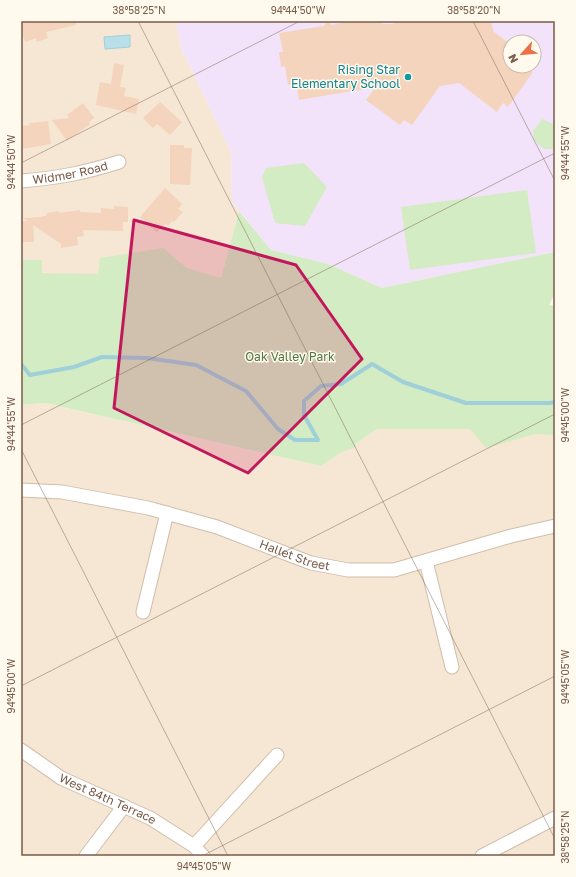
<svg xmlns="http://www.w3.org/2000/svg" width="576" height="877" viewBox="0 0 576 877" font-family="'Golos Text',sans-serif">
<style>
.residential{fill:#f5e7d4}
.education{fill:#f2e3fa;fill-rule:evenodd}
.green{fill:#d3ecc4}
.water{fill:#b9e0e8;stroke:#9fd0da}
.lines{fill:none;stroke-linecap:round;stroke-linejoin:round}
.stream{stroke:#9fd0da;stroke-width:4}
.building{fill:#f4d4bd}
.minor-casing{stroke:#d0bdab;stroke-width:15}
.minor{stroke:#fff;stroke-width:13}
.marked{fill:#c2185b;fill-opacity:0.2;stroke:#c2185b;stroke-width:3;stroke-linejoin:round}
.ticks{fill:none;stroke:#785b49;stroke-width:1;stroke-opacity:0.45}
.culture-dot{fill:#0f9aa8;stroke:#fff9ee;stroke-width:1.5}
.labels{text-anchor:middle;stroke-width:3;stroke-linejoin:round;paint-order:stroke}
.culture-label{font-size:12px;fill:#0d838f;stroke:#fff9ee;text-anchor:end}
.street-label{font-size:12px;fill:#785b49;stroke:#fff9ee}
.park-label{font-size:12px;fill:#4e793e;stroke:#fff9ee}
.neatline{fill:none;stroke:#785b49;stroke-width:1.5}
.ticks-label{font-size:10px;text-anchor:middle;fill:#785b49}
</style>
<rect width="100%" height="100%" fill="#fdf5e6"/>
<path class="residential" d="M21,21h155l5,27 50,104 1,50 7,9 -18,67 -179,-5v-13h-21z
M44,403l277,63 61,-40 173,5v425h-534v-451z"/>
<path class="education" d="M176,21h379v231l-173,36 -54,-24 -57,-14 -39,-48 -1,-50 -50,-104zM510,42h24v24h-24z"/>
<path class="green" d="M542,119l13,6v21l-3,3h-8l-10,-9 -1,-9z
M304,163l23,24 -22,39 -30,-3 -13,-46 4,-9z
M527,190l9,63 -126,17 -9,-63z
M239,211l32,39 57,14 54,24 173,-36v41l-6,12 6,1v129l-20,-1 -49,14 -16,-19h-93l-22,15 1,3 -14,5 -21,14 -276,-63 -24,2v-145h21v13l56,1 2,-16 63,-10 24,20 34,10z"/>
<path class="water" d="M130,35v12l-25,2 -1,-12z"/>
<g class="lines">
<path class="stream" d="M21,364l9,11 44,-8 28,-10 45,1 49,7 50,26 32,38 17,11h23l-14,-25v-14l17,-15 20,-2 31,-20 31,18 63,21h84l5,-1"/>
</g>
<path class="building" d="M21,21h55v4l-30,7 2,6 -11,4 -1,-4 -11,4 -4,-12z
M327,21l5,4 16,-4h26l10,3h8l7,-3h92l2,10 17,13v22h15l8,6 -25,35 -5,-4 -6,9 -38,-29 -19,3 -28,39 -8,-5 -4,5 -34,-25 10,-13 -77,13 -3,-17 -8,2 -3,-19 -4,1 -2,-15h4l-4,-19 45,-7z
M114,63l10,2 -4,22 6,1 -2,8 15,3 -3,15 -40,-9 4,-23 11,2z
M160,102l22,20 -12,13 -13,-11 -4,4 -10,-10z
M83,103l11,15 -5,4 1,2 -23,17 -15,-21 17,-2 -2,-3z
M48,121l3,23 -29,5 -1,-23 9,-1 -1,-2z
M170,145h14v3h8l-2,37 -20,-1z
M165,188l17,16 -4,5 5,3 -9,10 -2,-1 -4,5 -3,-2 -8,9 -17,-16z
M114,206l14,1v15h-5v9l-40,-1 1,6 -7,1 1,8 -17,3v-4l-28,-19 1,17h-13v-21h7l-5,-3 18,-1 6,-2v-2l12,-2v2l21,-3v2l21,1v-5l13,1z"/>
<g class="lines">
<g class="minor-casing">
<g id="minor">
<path id="s1" d="M21,181c37,-3 63,-8 98,-19"/>
<path id="s2" d="M21,490l41,2 86,16 69,19 94,36 37,7h46l117,-34 44,-10"/>
<path d="M426,561l26,106"/>
<path d="M143,612l24,-99"/>
<path id="s3" d="M21,750l40,28 89,40 44,28 9,10"/>
<path d="M194,846l83,-91"/>
<path d="M86,856l38,-50"/>
<path d="M482,856l73,-38"/>
</g>
</g>
<use href="#minor" class="minor"/>
</g>
<path class="marked" d="M134,220l162,45 66,94 -114,114 -134,-65z"/>
<path class="ticks" d="M138,21l417,818M473,21l82,160M21,163l279,-142M21,425l534,-272M21,449l207,407M21,686l534,-272M202,856l353,-180"/>
<circle class="culture-dot" cx="408" cy="77" r="4"/>
<g class="labels">
<g class="culture-label">
<text x="400" y="74">Rising Star<tspan x="400" dy="14">Elementary School</tspan></text>
</g>
<g class="street-label">
<text dy="4" stroke="none"><textPath href="#s1" startOffset="50">Widmer Road</textPath></text>
<text dy="4" stroke="none"><textPath href="#s2" startOffset="283">Hallet Street</textPath></text>
<text dy="4" stroke="none"><textPath href="#s3" startOffset="100">West 84th Terrace</textPath></text>
</g>
<g class="park-label">
<text x="290" y="361">Oak Valley Park</text>
</g>
</g>
<rect width="576" height="877" fill="none" stroke="#fff9ee" stroke-width="44"/>
<g transform="translate(522 54) rotate(243)"><circle r="19" fill="#fff9ee" stroke="#c9baac"/>
<path d="M0-3L7 15L0 10L-7 15Z" fill="#ec6f47"/>
<text y="-6" font-size="11" font-weight="bold" text-anchor="middle" fill="#785b49">N</text>
</g>
<rect x="22" y="22" width="532" height="833" class="neatline"/>
<g class="ticks-label">
<text x="139" y="14">38°58'25"N</text>
<text x="298" y="14">94°44'50"W</text>
<text x="474" y="14">38°58'20"N</text>
<text transform="translate(565 153) rotate(-90)" y="4">94°44'55"W</text>
<text transform="translate(11 162) rotate(-90)" y="4">94°44'50"W</text>
<text transform="translate(565 415) rotate(-90)" y="4">94°45'00"W</text>
<text transform="translate(11 424) rotate(-90)" y="4">94°44'55"W</text>
<text transform="translate(565 677) rotate(-90)" y="4">94°45'05"W</text>
<text transform="translate(11 686) rotate(-90)" y="4">94°45'00"W</text>
<text transform="translate(565 837) rotate(-90)" y="4">38°58'25"N</text>
<text x="204" y="870">94°45'05"W</text>
</g>
</svg>
